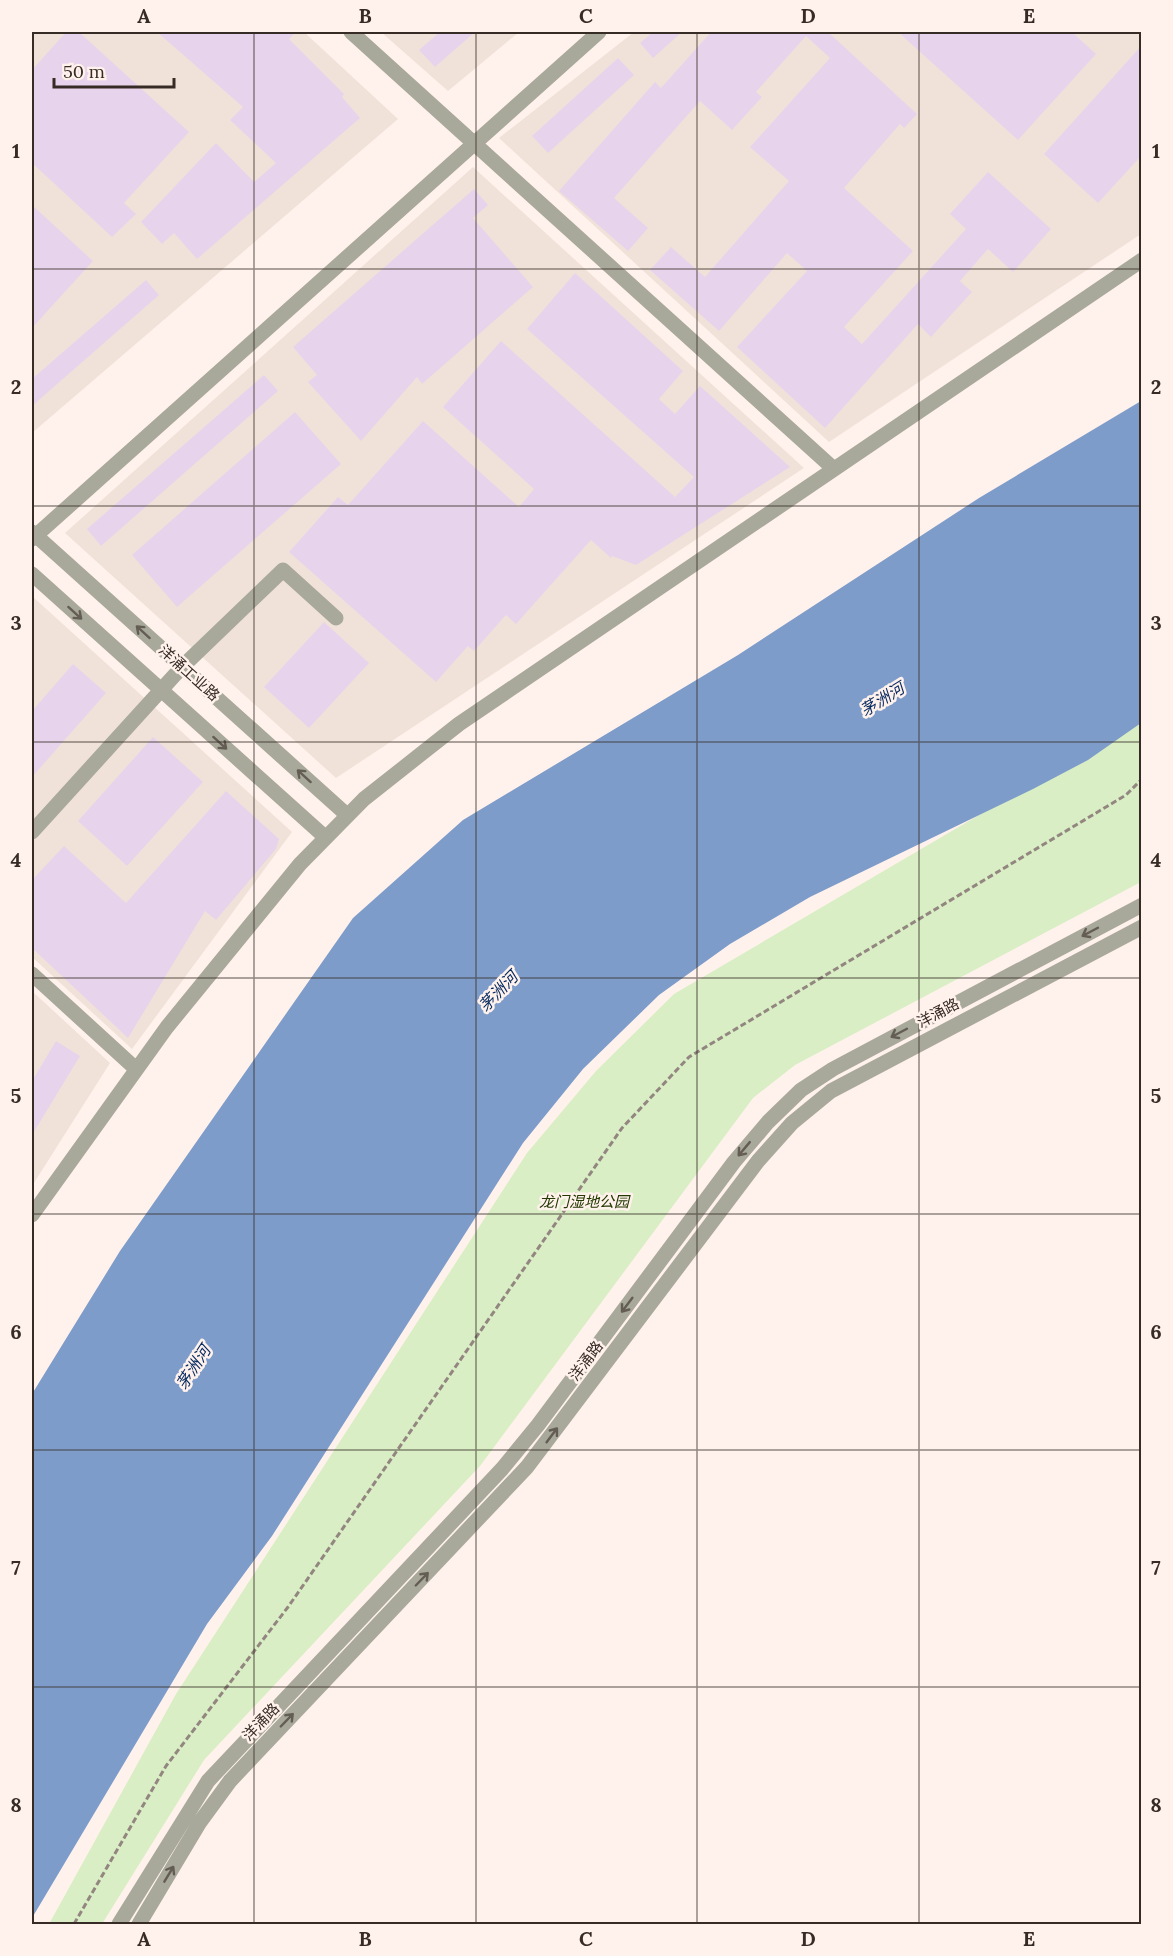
<svg xmlns="http://www.w3.org/2000/svg" width="1173" height="1956" viewBox="0 0 1173 1956" font-family="Lora,'Noto Sans SC',serif">
<style>
.built{fill:#f1e2d9}
.green{fill:#d9eec4}
.water{fill:#7e9cca}
.building{fill:#e8d3ec}
.lines{fill:none;stroke-linecap:round;stroke-linejoin:round}
.path{stroke:#938680;stroke-width:3;stroke-dasharray:6 3;stroke-linecap:butt}
.minor{stroke:#a8a89b;stroke-width:15}
.tertiary{stroke:#a8a89b;stroke-width:15}
.oneway{stroke:#645d54}
.grid{fill:none;stroke:#372b25;stroke-width:1.5;stroke-opacity:0.55}
.labels{text-anchor:middle;stroke-width:5;stroke-linejoin:round;paint-order:stroke}
.street-label{font-size:15px;fill:#372b25;stroke:#fff2ec}
.park-label{font-size:15px;font-style:italic;fill:#223900;stroke:#fff2ec}
.water-label{font-size:16px;font-style:italic;fill:#04285f;stroke:#fff2ec}
.neatline{fill:none;stroke:#372b25;stroke-width:2}
.grid-label{font-size:20px;text-anchor:middle;font-weight:bold;fill:#372b25}
</style>
<rect width="100%" height="100%" fill="#fff2ec"/>
<path class="built" d="M32,32h272l94,87 -366,314z
M381,32h138l-71,59z
M634,32h507v202l-312,208 -330,-304z
M473,167l331,301 -468,310 -271,-245z
M32,596l260,236 -160,217 -100,-92z
M32,991l78,72 -78,123z"/>
<path class="green" d="M1141,720v162l-346,183 -42,33 -273,368 -276,294 -102,164h-53l127,-230 351,-541 69,-82 78,-77z"/>
<path class="water" d="M1141,401v322l-53,37 -55,29 -223,108 -80,47 -71,51 -76,74 -60,74 -251,393 -65,88 -175,294v-524l88,-143 233,-333 110,-98 275,-165 241,-157z"/>
<path class="building" d="M66,32h13l110,100 -65,71 12,11 -24,23 -80,-74v-93z
M157,32h139l-7,7 55,55 -2,3 18,21 -163,141 -23,-26 -12,11 -21,-22 75,-79 38,39 22,-19 -46,-43 13,-13z
M440,32h35l-40,35 -16,-17z
M653,32h29l-29,26 -13,-15z
M711,32h117l89,82 -13,14 -4,-4 -56,64 69,63 -69,76 18,17 104,-115 -16,-15 38,-42 63,57 -38,43 -25,-23 -28,32 12,11 -41,45 -13,-13 -93,104 -88,-81 70,-76 -20,-18 -68,78 -69,-61 21,-23 34,30 84,-96 -39,-34 80,-89 -24,-22 -50,56 6,5 -30,33 -32,-29 -86,97 34,30 -20,23 -69,-60 96,-109 6,6z
M898,32h174l24,22 -78,86z
M1142,45v110l-44,48 -54,-49z
M618,58l16,17 -86,78 -16,-17z
M474,189l14,16 -15,13 60,69 -111,97 -5,-7 -56,64 -53,-59 9,-7 -24,-28z
M32,205l61,56 -61,67z
M575,273l108,98 -24,28 16,15 25,-28 90,81 -154,98 -24,-9 -1,2 -20,-18 -75,84 -10,-9 -32,36 -6,-5 -32,36 -147,-130 49,-55 10,8 75,-84 96,86 15,-18 -91,-82 58,-66 174,156 19,-20 -167,-148z
M146,280l13,15 -127,111v-27z
M264,375l14,16 -177,155 -14,-17z
M295,412l46,52 -164,143 -45,-52z
M324,622l45,41 -60,65 -45,-41z
M73,664l33,29 -74,84v-66z
M153,737l50,45 -76,84 -49,-45z
M226,791l53,48 -3,10 -60,71 -11,-9 -77,127 -96,-90v-68l32,-34 62,57z
M56,1041l24,15 -48,79v-54z"/>
<g class="lines">
<path class="path" d="M74,1924l92,-158 122,-159 334,-479 67,-71 437,-262 16,-16"/>
<path class="minor" d="M351,32l483,437
M32,539l567,-507
M32,832l150,-165 101,-97 53,48
M32,974l104,95
M32,1215l135,-188 133,-163 64,-65 95,-75 683,-464"/>
<path class="tertiary" d="M32,532l315,283
M32,574l293,263
M119,1924l89,-143 294,-312 36,-44 196,-263 34,-40 33,-32 32,-21 309,-164
M139,1924l61,-102 30,-41 297,-314 231,-306 34,-38 39,-32 311,-164"/>
</g>
<defs><path id="oneway-shaft" d="M-6 0H5M1.5-3L5.5 0L1.5 3" fill="none" stroke-width="1.6" stroke-linecap="round" stroke-linejoin="round" transform="scale(1.5)"/></defs>
<g class="oneway">
<use href="#oneway-shaft" transform="translate(75 613) rotate(42)"/>
<use href="#oneway-shaft" transform="translate(143 632) rotate(-138)"/>
<use href="#oneway-shaft" transform="translate(220 743) rotate(42)"/>
<use href="#oneway-shaft" transform="translate(304 776) rotate(-138)"/>
<use href="#oneway-shaft" transform="translate(1090 932) rotate(152)"/>
<use href="#oneway-shaft" transform="translate(899 1033) rotate(152)"/>
<use href="#oneway-shaft" transform="translate(744 1149) rotate(130)"/>
<use href="#oneway-shaft" transform="translate(627 1305) rotate(127)"/>
<use href="#oneway-shaft" transform="translate(552 1435) rotate(-53)"/>
<use href="#oneway-shaft" transform="translate(422 1579) rotate(-46)"/>
<use href="#oneway-shaft" transform="translate(287 1720) rotate(-46)"/>
<use href="#oneway-shaft" transform="translate(169 1874) rotate(-59)"/>
</g>
<path class="grid" d="M254,32v1892M476,32v1892M697,32v1892M919,32v1892M32,269h1110M32,506h1110M32,742h1110M32,978h1110M32,1214h1110M32,1450h1110M32,1687h1110"/>
<g class="labels">
<g class="street-label">
<text transform="translate(189 673) rotate(42)" y="5">洋涌工业路</text>
<text transform="translate(938 1013) rotate(-28)" y="5">洋涌路</text>
<text transform="translate(586 1361) rotate(-53)" y="5">洋涌路</text>
<text transform="translate(261 1722) rotate(-46)" y="5">洋涌路</text>
</g>
<g class="park-label">
<text x="584" y="1207">龙门湿地公园</text>
</g>
<g class="water-label">
<text transform="translate(882 699) rotate(-32)" y="6">茅洲河</text>
<text transform="translate(498 991) rotate(-46)" y="6">茅洲河</text>
<text transform="translate(193 1367) rotate(-57)" y="6">茅洲河</text>
</g>
</g>
<rect width="1173" height="1956" fill="none" stroke="#fff2ec" stroke-width="66"/>
<path d="M54 78v9h120v-9" fill="none" stroke="#372b25" stroke-width="3"/>
<text x="63" y="78" font-size="18" fill="#372b25" stroke="#fff2ec" stroke-width="4.5" paint-order="stroke">50 m</text>
<rect x="33" y="33" width="1107" height="1890" class="neatline"/>
<g class="grid-label">
<text x="144" y="23">A</text>
<text x="365" y="23">B</text>
<text x="586" y="23">C</text>
<text x="808" y="23">D</text>
<text x="1029" y="23">E</text>
<text x="16" y="158">1</text>
<text x="1156" y="158">1</text>
<text x="16" y="394">2</text>
<text x="1156" y="394">2</text>
<text x="16" y="630">3</text>
<text x="1156" y="630">3</text>
<text x="16" y="867">4</text>
<text x="1156" y="867">4</text>
<text x="16" y="1103">5</text>
<text x="1156" y="1103">5</text>
<text x="16" y="1339">6</text>
<text x="1156" y="1339">6</text>
<text x="16" y="1575">7</text>
<text x="1156" y="1575">7</text>
<text x="16" y="1812">8</text>
<text x="1156" y="1812">8</text>
<text x="144" y="1946">A</text>
<text x="365" y="1946">B</text>
<text x="586" y="1946">C</text>
<text x="808" y="1946">D</text>
<text x="1029" y="1946">E</text>
</g>
</svg>
